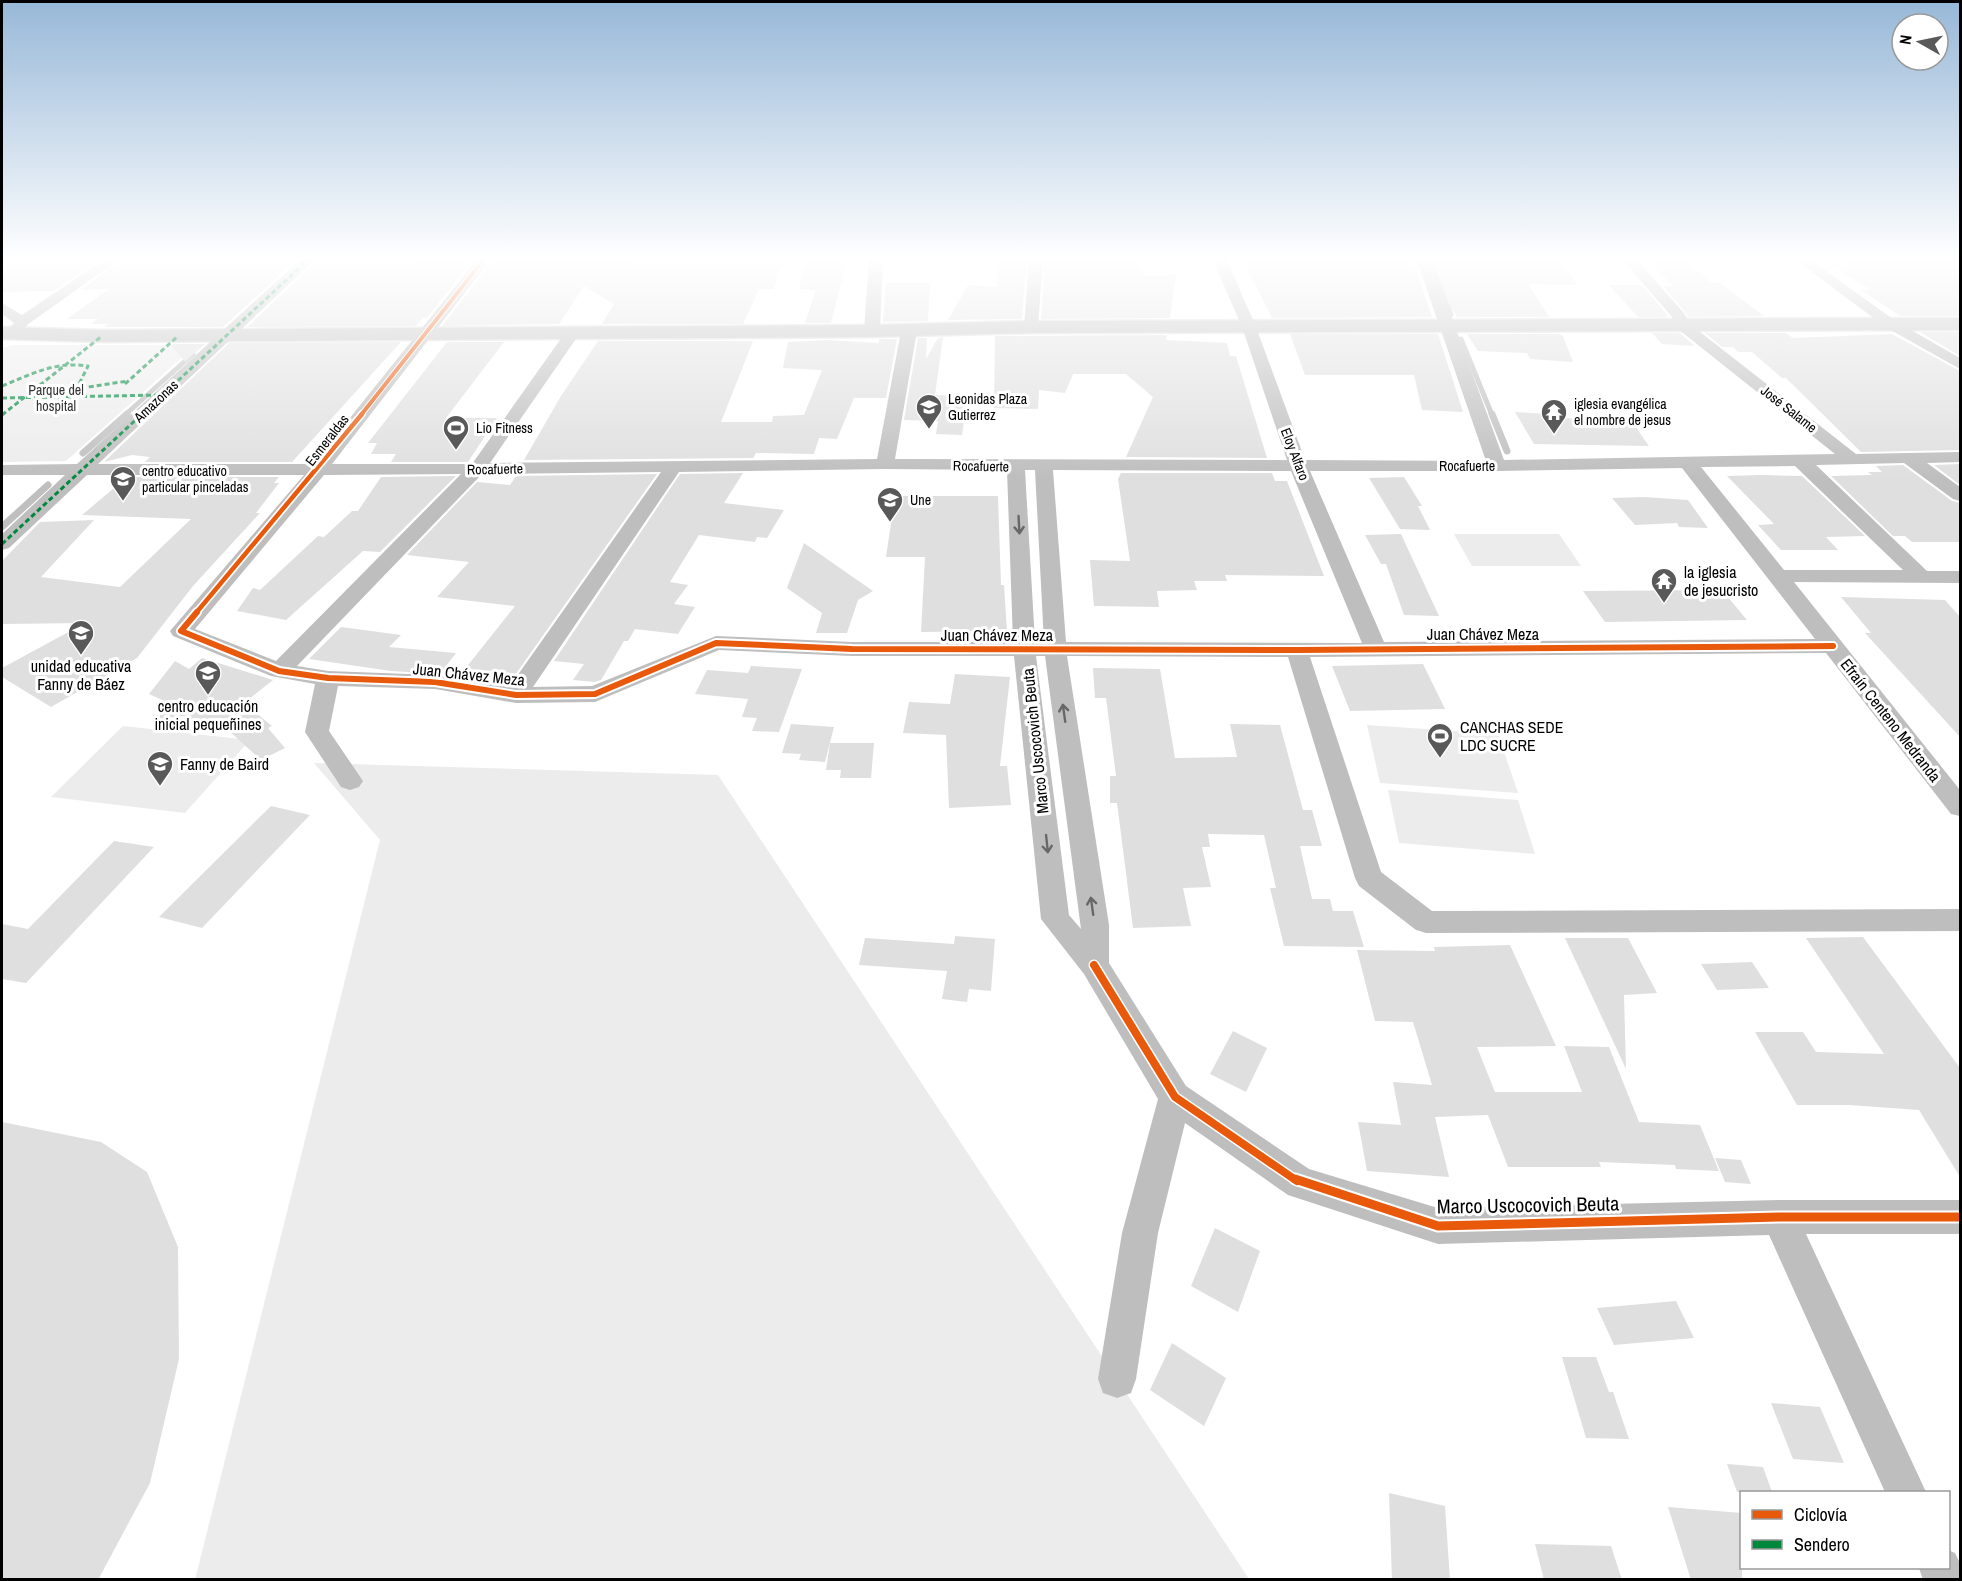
<svg xmlns="http://www.w3.org/2000/svg" width="1962" height="1581" viewBox="0 0 1962 1581" font-family="'Archivo Narrow',sans-serif">
<style>
.green{fill:#ececec}
.lines{fill:none;stroke-linecap:round;stroke-linejoin:round}
.stream-far1{stroke:#bfbfbf;stroke-width:5}
.stream{stroke:#bfbfbf;stroke-width:7}
.building{fill:#dfdfdf}
.highway-casing{stroke:#dbdbdb;stroke-width:3}
.street{fill:#bebebe;fill-rule:evenodd}
.highway{fill:#bebebe;fill-rule:evenodd}
.quiet{stroke:#00873e;stroke-width:3;stroke-dasharray:5 3;stroke-linecap:butt}
.cycleway-far4-casing{stroke:#fff;stroke-width:6}
.cycleway-far3-casing{stroke:#fff;stroke-width:8}
.cycleway-far2-casing{stroke:#fff;stroke-width:10}
.cycleway-far1-casing{stroke:#fff;stroke-width:11}
.cycleway-casing{stroke:#fff;stroke-width:13}
.cycleway-far4{stroke:#e8590c;stroke-width:4}
.cycleway-far3{stroke:#e8590c;stroke-width:4.5}
.cycleway-far2{stroke:#e8590c;stroke-width:6}
.cycleway-far1{stroke:#e8590c;stroke-width:8}
.cycleway{stroke:#e8590c;stroke-width:9}
.oneway{stroke:#686868}
.labels{text-anchor:middle;stroke-width:6;stroke-linejoin:round;paint-order:stroke}
.far-park-label{font-size:14px;fill:#333;stroke:#fff}
.far-poi-label{font-size:14px;fill:#000;stroke:#fff;text-anchor:start}
.far-street-label{font-size:14px;fill:#000;stroke:#fff}
.poi-label{font-size:16px;fill:#000;stroke:#fff;text-anchor:start}
.street-label{font-size:16px;fill:#000;stroke:#fff}
.near-street-label{font-size:20px;fill:#000;stroke:#fff}
</style>
<rect width="100%" height="100%" fill="#fff"/>
<path class="green" d="M14,345h182l-130,116 -64,1v-114z
M1454,534h105l22,32h-109z
M1367,725l131,9 20,59 -138,-10z
M123,726l127,14 -65,73 -134,-16z
M314,763l404,12 531,804 -1054,1 185,-740z
M1388,790l130,10 17,54 -136,-11z"/>
<g class="lines">
<path class="stream-far1" d="M1432,258l19,57
M1461,339l31,76
M125,415l68,-61"/>
<path class="stream" d="M1492,414l15,37
M83,453l44,-39
M2,527l46,-42"/>
</g>
<path class="building" d="M1242,258h170l20,59 -160,1z
M1432,258h128l17,27 -49,-1 21,33h-92l-8,-13z
M1645,258h38l29,25h8l44,33 -75,1 -26,-31h10z
M1841,258h119v58h-60l-39,-26h9l-40,-27 18,-1z
M473,260l-47,59 -2,-2 -8,9 -169,1 68,-64z
M493,260h49l241,3 -10,26h-14l-16,35h-141l12,-20 -30,-18 -25,38 -117,2z
M805,260h42l-16,63h-26l11,-33 -17,-1z
M1027,260l-5,59 -74,1 20,-35 29,2 3,-26z
M1045,260h94l6,16 31,-1 -6,43 -129,1z
M259,262l34,1 -70,64h-119l4,-3h-17l7,-5h-31l42,-30 -29,1 38,-27z
M2,263h93l-41,28 -52,1z
M886,283h44l-2,38 -45,1z
M1609,285h33l27,32h-31z
M1920,332h40v24z
M1652,333h28l15,13 -33,-2z
M1705,333h81l7,5 99,-4 68,37v79l-99,2 -75,-74h-4l-30,-26h-14l-5,-5h-11z
M1290,334h148l25,78 -41,-2 -8,-35h-109z
M1467,334h92l4,2 10,26 -43,-3 -3,-6 -49,-2z
M1167,335l-1,5 61,3 3,13h6l31,102 -141,-1 27,-60 -27,-23h-53l-8,19 -26,-3 -1,19 -44,-1 1,-72z
M943,337l-8,58 33,1 -6,39 -26,-1 2,-13 -34,-1 14,-82h9l-1,21 12,-21z
M879,339h18l-11,59h-32l-17,41 -18,-1 -5,16 -58,-1 -3,5 -229,2 37,-64 37,-55h155l-32,81h51l1,-6 31,-1 18,-45 -39,-2 5,-26 38,-2 53,3z
M401,342l-109,120h-147l5,-5 -18,-2 -28,7 125,-119z
M447,342h57l-58,76h51l-29,44h-77l5,-8h-25l6,-11h-9z
M174,344h31l-20,18 -13,-16z
M1515,412l35,2 1,4 79,1 19,27 -115,-2z
M1960,464v21l-26,-20z
M1903,465l49,36 8,2v39h-48l-7,-6h-12l-62,-60 41,-1 -4,-3h14l-6,-6z
M743,473l-19,30 60,7 -17,28 -10,-1 -2,5 -56,-7 -29,47 18,3 -14,19 21,3 -17,27 -43,-5 -7,12h-4l-23,39 -6,2 -22,-2 11,-16 -30,-3 126,-187z
M1121,473h151l3,8h12l37,95 -99,-1 2,6h-33l3,9 -40,1 2,16 -65,-1 -4,-46 40,1 -12,-82z
M657,474l-144,204 -52,-4 54,-68 -78,-9 32,-35 -62,-7 70,-73 33,3 6,-9z
M1762,475l40,1 63,60 -39,1 12,13h-57l-23,-25 16,-1 -47,-48z
M456,476l-76,76 -17,-1 -77,69 -49,-9 16,-23 7,2 58,-54 6,1 28,-26h6l23,-34z
M127,477h152l-5,6h5l-23,30h4l-67,73 -56,72 -86,49 -49,-30v-9l83,-45 -83,1v-63l38,-39 54,-2 -53,57 79,10 71,-68 -109,-4z
M1404,477l18,29h-4l12,24 -30,-1 -31,-51z
M895,496h103l3,89h3l3,46 -86,1 4,-75h-39z
M1644,497l44,3 20,28 -29,-1 -2,-4 -42,2 -23,-27z
M1401,534l38,82 -35,-1 -18,-51h-5l-16,-29z
M804,543l69,48 -15,9 -11,33h-31l6,-20 -35,-25z
M1722,590l25,30 -142,2 -22,-31z
M1841,597l104,3 15,17v120l-95,-104h6z
M341,627l60,8 -12,12 67,6 -16,21 -49,-3 -82,-12z
M202,658l71,22 -29,23 28,23 -4,2 17,20 -24,12 -45,-41 -14,10 -18,-13 -26,3 9,-17 -18,-8 26,-33 14,8z
M1423,664l22,45 -95,2 -18,-45z
M751,666l51,3 -23,63 -27,-1 5,-13 -15,-1 6,-18 -53,-5 12,-24 41,3z
M1093,668l67,1 15,89 62,-1 -7,-33 50,1 23,85h9l10,36h-22l12,53h18l3,12h20l11,36 -80,-1 -14,-58h6l-12,-53 -56,-1 2,13h-8l9,40 -28,1 8,38 -58,2 -16,-125h-7v-27h6l-10,-78h-11z
M955,674l55,3 -10,89h7l4,39 -62,3 -3,-73 -43,-2 6,-31 41,2z
M791,724l43,3 -9,35 -26,-2 2,-6 -19,-1z
M830,743h44l-3,35h-31l1,-8h-15z
M271,806l39,9 -108,113 -43,-11z
M114,841l40,6 -128,136 -24,-4v-55l26,5z
M955,936l40,3 -4,52 -22,-2 -2,13 -25,-3 5,-28 -88,-6 6,-27 89,6z
M1863,937l97,131v109l-41,-67 -70,-5h-52l-42,-73h48l13,20 68,2 -78,-116z
M1565,938h63l29,55 -33,2 2,74z
M1510,945l46,101 -79,1 18,45h87l-18,-46 45,1 30,75 61,3 19,46 -43,-2 -1,-4 -76,-3 2,5h-93l-20,-52 -53,2 14,60 -82,-6 -9,-49 43,3 -8,-43 39,3 -19,-63 -38,-1 -18,-71 78,1 -1,-4z
M1752,962l17,26 -52,2 -16,-26z
M1233,1031l34,17 -21,44 -36,-18z
M2,1122l99,20 46,30 31,75 1,112 -29,124 -52,97h-96z
M1715,1158l26,2 10,24 -26,-2z
M1215,1228l45,23 -22,61 -47,-26z
M1676,1301l18,37 -80,7 -17,-37z
M1172,1343l54,35 -22,48 -54,-36z
M1562,1357h34l13,35h4l16,47 -43,-1z
M1771,1403l49,4 24,56 -51,-4z
M1727,1464l36,3 9,25h-35z
M1389,1493l56,13 5,74h-58z
M1668,1507l74,6v67h-51z
M1535,1544l76,2 11,34h-78z"/>
<g class="lines">
<g class="highway-casing">
<path id="highway" d="M1960,318v12l-929,3 -159,4 -770,5 -100,-3v-12l100,3 770,-5 159,-4z"/>
</g>
<path class="street" d="M106,258h15l-94,67 -8,10h-10l-3,-3 8,-9 -12,-9v-11l20,12z
M302,258h15l-219,206h215l165,-206h14l-160,206h140l95,-134 5,-2 8,5 -90,130 387,-4 24,-128 8,-5 8,5 -22,128 392,1 -45,-133 -30,-69h14l30,69 49,133 181,1 -70,-203h14l74,202 331,-6 -157,-125 -6,-12 -51,-59h14l49,55 6,11 166,130 104,-2v10l-33,1 33,24v14l-7,-2 -49,-36 -88,2 111,106h33v12l-166,-1 166,208v26l-9,-2 -125,-161 -516,4 71,215 51,39 528,-2v22l-534,2 -10,-3 -57,-44 -4,-8 -67,-221 -221,-1 42,269v38l77,123 123,83 129,39 341,-8h181v34h-154l120,258h-41l-116,-257 -331,9 -150,-49 -103,-72 -27,110 -22,146 -5,14 -14,5 -14,-5 -5,-14 24,-146 36,-134 -74,-125 -43,-55 -27,-263h-162l-133,-6 -124,52 -79,1 -81,-14 -97,-3 -9,45 34,50 -4,6 -9,3 -9,-3 -36,-55 10,-48 -44,-8 -98,-40 -3,-5 134,-156h-217l-78,73 -7,2v-16l63,-59h-63v-10l75,-1zM1795,466l108,104h-119l-83,-103zM1682,468l133,171 -431,3 -74,-171h187zM885,469l122,1 6,172h-161l-136,-6 -124,50 -59,1 146,-215zM1025,470h10l9,172h-9zM1053,470l238,1 71,172 -296,-1zM661,472l-151,214 -75,-11 -107,-4 -31,-5 185,-192zM461,474l-185,187 -81,-32 129,-154zM1036,656h9l36,273 -12,-14z
M869,258h14l-3,73 -8,5 -8,-5z
M1029,258h14l-5,69 -7,4 -7,-4z
M1793,258h15l89,64 63,36v11l-73,-41z
M1948,1550l7,3 5,10v17h-37l-4,-12h29z"/>
<use href="#highway" class="highway"/>
<path class="quiet" d="M125,384l53,-48
M2,386c30,-12 53,-25 86,-20l-9,18 9,3 40,-6
M2,398l161,-3
M2,415l100,-79
M2,544l308,-286"/>
<g class="cycleway-far4-casing">
<path id="cycleway-far4" d="M361,415l124,-157"/>
</g>
<g class="cycleway-far3-casing">
<path id="cycleway-far3" d="M196,613l166,-199"/>
</g>
<g class="cycleway-far2-casing">
<path id="cycleway-far2" d="M197,612l-16,19 98,40 49,7 107,4 81,13 79,-1 121,-51 136,6 445,1 536,-4"/>
</g>
<g class="cycleway-far1-casing">
<path id="cycleway-far1" d="M1094,965l81,132 122,84"/>
</g>
<g class="cycleway-casing">
<path id="cycleway" d="M1295,1179l143,47 341,-9h181"/>
</g>
<use href="#cycleway-far4" class="cycleway-far4"/>
<use href="#cycleway-far3" class="cycleway-far3"/>
<use href="#cycleway-far2" class="cycleway-far2"/>
<use href="#cycleway-far1" class="cycleway-far1"/>
<use href="#cycleway" class="cycleway"/>
</g>
<defs><path id="oneway-shaft" d="M-6 0H5M1.5-3L5.5 0L1.5 3" fill="none" stroke-width="1.6" stroke-linecap="round" stroke-linejoin="round" transform="scale(1.5)"/></defs>
<g class="oneway">
<use href="#oneway-shaft" transform="translate(1019 525) rotate(87)"/>
<use href="#oneway-shaft" transform="translate(1064 713) rotate(-98)"/>
<use href="#oneway-shaft" transform="translate(1047 844) rotate(84)"/>
<use href="#oneway-shaft" transform="translate(1092 906) rotate(-98)"/>
</g>
<linearGradient id="sky" x2="0" y2="1"><stop stop-color="#97b8d8"/><stop offset="0.54" stop-color="#fff"/><stop offset="1" stop-color="#fff" stop-opacity="0"/></linearGradient>
<rect width="1962" height="479" fill="url(#sky)"/>
<defs>
<g id="school-pin" transform="scale(1.35)"><path d="M0 17L-7.5 6A9.5 9.5 0 1 1 7.5 6Z" fill="#595959" stroke="#fff"/><path d="M0-5L7-2L0 1L-7-2ZM-4 1L0 2.5L4 1V4Q0 6-4 4Z" fill="#fff"/></g>
<g id="temple-pin" transform="scale(1.35)"><path d="M0 17L-7.5 6A9.5 9.5 0 1 1 7.5 6Z" fill="#595959" stroke="#fff"/><path d="M0-6L5-2H3V0L6.5 2.5H4V6H1.5V3h-3V6H-4V2.5H-6.5L-3 0V-2H-5Z" fill="#fff"/></g>
<g id="stadium-pin" transform="scale(1.35)"><path d="M0 17L-7.5 6A9.5 9.5 0 1 1 7.5 6Z" fill="#595959" stroke="#fff"/><path d="M0-5a6.5 5 0 1 0 0 10a6.5 5 0 1 0 0-10ZM-3.5-1.8h7v3.6h-7Z" fill="#fff"/></g>
</defs>
<g fill-rule="evenodd">
<use href="#school-pin" x="929" y="407"/>
<use href="#temple-pin" x="1554" y="412"/>
<use href="#stadium-pin" x="456" y="428"/>
<use href="#school-pin" x="123" y="479"/>
<use href="#school-pin" x="890" y="500"/>
<use href="#temple-pin" x="1664" y="581"/>
<use href="#school-pin" x="81" y="633"/>
<use href="#school-pin" x="208" y="673"/>
<use href="#stadium-pin" x="1440" y="736"/>
<use href="#school-pin" x="160" y="764"/>
</g>
<g class="labels">
<g class="far-park-label">
<text x="56" y="395">Parque del<tspan x="56" dy="16">hospital</tspan></text>
</g>
<g class="far-poi-label">
<text x="948" y="404">Leonidas Plaza<tspan x="948" dy="16">Gutierrez</tspan></text>
<text x="1574" y="409">iglesia evangélica<tspan x="1574" dy="16">el nombre de jesus</tspan></text>
<text x="476" y="433">Lio Fitness</text>
<text x="142" y="476">centro educativo<tspan x="142" dy="16">particular pinceladas</tspan></text>
<text x="910" y="505">Une</text>
</g>
<g class="far-street-label">
<text transform="translate(156 401) rotate(-43)" y="5">Amazonas</text>
<text transform="translate(1789 409) rotate(38)" y="5">José Salame</text>
<text transform="translate(327 440) rotate(-52)" y="5">Esmeraldas</text>
<text transform="translate(1295 454) rotate(69)" y="5">Eloy Alfaro</text>
<text transform="translate(981 466) rotate(1)" y="5">Rocafuerte</text>
<text x="1467" y="471">Rocafuerte</text>
<text transform="translate(495 469) rotate(-1)" y="5">Rocafuerte</text>
</g>
<g class="poi-label">
<text x="1684" y="578">la iglesia<tspan x="1684" dy="18">de jesucristo</tspan></text>
<text x="81" y="672" text-anchor="middle">unidad educativa<tspan x="81" dy="18">Fanny de Báez</tspan></text>
<text x="208" y="712" text-anchor="middle">centro educación<tspan x="208" dy="18">inicial pequeñines</tspan></text>
<text x="1460" y="733">CANCHAS SEDE<tspan x="1460" dy="18">LDC SUCRE</tspan></text>
<text x="180" y="770">Fanny de Baird</text>
</g>
<g class="street-label">
<text x="1483" y="640">Juan Chávez Meza</text>
<text x="997" y="641">Juan Chávez Meza</text>
<text transform="translate(469 674) rotate(6)" y="6">Juan Chávez Meza</text>
<text transform="translate(1891 720) rotate(52)" y="6">Efraín Centeno Medranda</text>
<text transform="translate(1035 741) rotate(-96)" y="6">Marco Uscocovich Beuta</text>
</g>
<g class="near-street-label">
<text transform="translate(1528 1205) rotate(-1)" y="7">Marco Uscocovich Beuta</text>
</g>
</g>
<rect width="1962" height="1581" fill="none" stroke="#000000" stroke-width="6"/>
<rect x="1740" y="1491" width="210" height="78" fill="#ffffff" stroke="#999999" stroke-width="1.5"/>
<rect x="1752" y="1510" width="30" height="9" fill="#e8590c" stroke="#999999" stroke-width="1.5"/>
<text x="1794" y="1521" font-size="18" fill="#000000">Ciclovía</text>
<rect x="1752" y="1540" width="30" height="9" fill="#00873e" stroke="#999999" stroke-width="1.5"/>
<text x="1794" y="1551" font-size="18" fill="#000000">Sendero</text>
<g transform="translate(1920 42) rotate(279)"><circle r="28" fill="#ffffff" stroke="#999999" stroke-width="1.5"/>
<path d="M0-4.5L10 22L0 15L-10 22Z" fill="#595959"/>
<text y="-9" font-size="16" font-weight="bold" text-anchor="middle" fill="#000000">N</text>
</g>
</svg>
